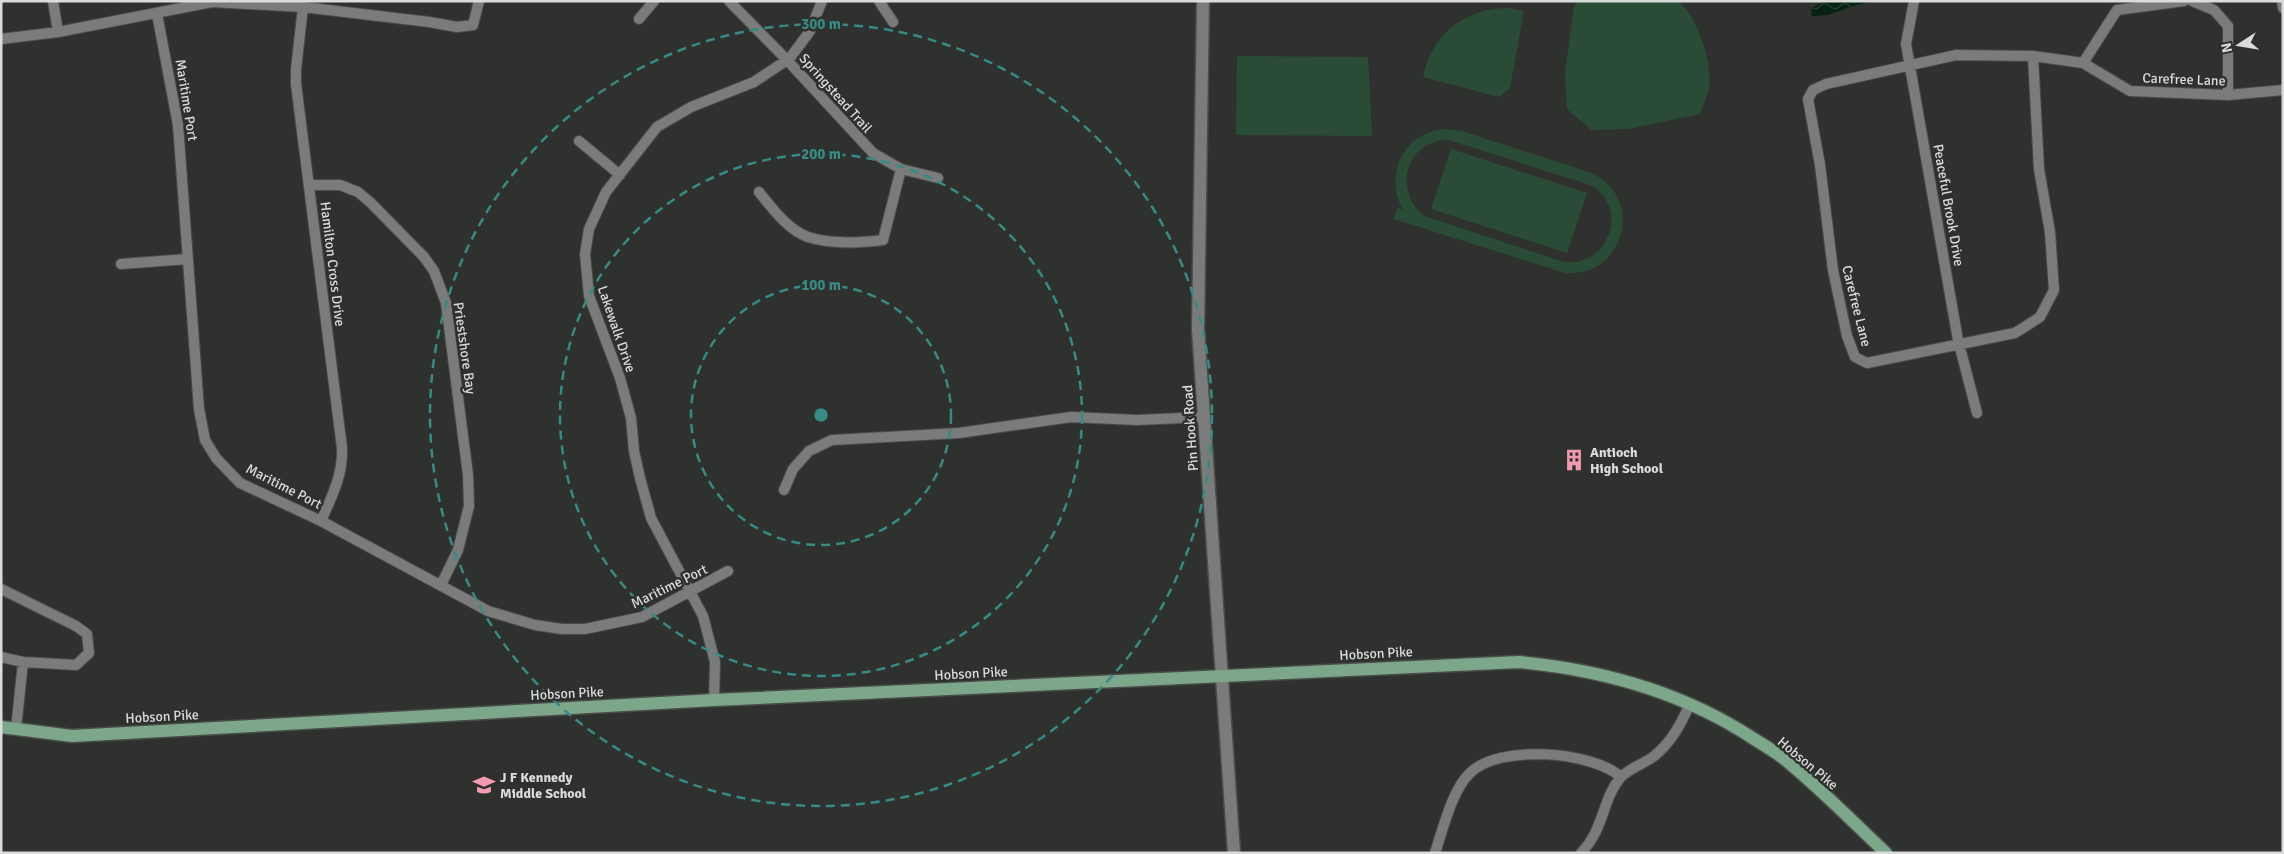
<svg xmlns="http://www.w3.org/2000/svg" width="2284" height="854" viewBox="0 0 2284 854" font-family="Signika,sans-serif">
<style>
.grass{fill:#2a4c36;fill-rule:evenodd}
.water{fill:url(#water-waves)}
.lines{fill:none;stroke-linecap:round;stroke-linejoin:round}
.minor-casing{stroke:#4a4c4a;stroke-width:12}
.tertiary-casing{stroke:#4a4c4a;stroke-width:15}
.primary-casing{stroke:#4a4c4a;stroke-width:15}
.minor{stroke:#797c7a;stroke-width:10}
.tertiary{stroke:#797c7a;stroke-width:12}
.primary{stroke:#7da78b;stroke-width:12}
.ring{fill:none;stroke:#388a84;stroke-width:2.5;stroke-dasharray:9 6}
.labels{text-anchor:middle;stroke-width:5;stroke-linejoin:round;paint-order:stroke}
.street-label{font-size:14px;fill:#dadcdb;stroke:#2f312f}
.poi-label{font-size:14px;font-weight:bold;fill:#dadcdb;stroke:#2f312f;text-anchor:start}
.centre{fill:#388a84;stroke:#2f312f;stroke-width:2.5}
.ring-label{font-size:15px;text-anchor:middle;font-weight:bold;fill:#388a84;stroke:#2f312f;stroke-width:5;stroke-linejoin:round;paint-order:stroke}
</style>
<defs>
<pattern id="water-waves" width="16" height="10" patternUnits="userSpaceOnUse" patternTransform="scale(1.25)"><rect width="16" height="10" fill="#062212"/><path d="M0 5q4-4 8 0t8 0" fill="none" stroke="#2a4234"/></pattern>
</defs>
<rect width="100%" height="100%" fill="#2f312f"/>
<path class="grass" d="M1577,1h100c20,13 36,63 32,87 -2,8 -6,17 -9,26l-72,15 -37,1 -24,-21 -2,-37 9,-65z
M1508,8l16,3 -14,77 -11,9 -76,-20c8,-42 42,-69 85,-69z
M1237,56l131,1 4,79 -136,-1z
M1447,129l15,2 127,41c57,23 37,106 -24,101l-171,-54 3,-11 6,2c-20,-36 2,-80 44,-81zM1449,140l144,46c36,25 15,81 -29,76l-139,-46c-34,-24 -18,-77 24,-76z
M1451,149l136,44 -20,60 -136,-44z"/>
<path class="water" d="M1826,1h50l-19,4 -29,10 -16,1 -1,-8z"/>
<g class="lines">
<g class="minor-casing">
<path id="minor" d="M53,1l5,31
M729,1l58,59 86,93 28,16 37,9
M879,1l14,21
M1914,1l-8,43 52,296 19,73
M2192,1l22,9 14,16v69
M2282,1l1,7
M303,7l-7,62v15l46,364c1,27 -10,48 -21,73
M157,14l21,111 21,284 6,31 11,18 24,25 81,38 167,90 47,14 27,4h23l57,-12 86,-46
M639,19l15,-18
M1,39l57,-7 154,-30 91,5 126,15 28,5 16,-2 6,-24
M1956,55l77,1 6,113 11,63 4,58 -14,27 -25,16 -148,30 -12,-6 -8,-21 -14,-66 -13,-105 -12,-66 5,-9 13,-6z
M2033,56l50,7 47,28 98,4 55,-5
M2083,63l34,-53 67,-9
M579,141l41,34
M309,185h31l18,7 12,10 54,55 10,14 12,32 22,172 1,31 -11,44 -17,35
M759,192c13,16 29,38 49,45 22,7 52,6 75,3l18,-71
M121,264l67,-5
M784,490l9,-21 16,-18 23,-11 127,-7 112,-16 66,3 67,-3
M1,589l75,37 11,8 2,19 -13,12 -53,-3 -22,-5
M714,700l1,-38 -12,-46 -52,-98 -11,-40 -6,-27 -3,-33 -11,-40 -31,-82 -4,-42 4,-25 17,-37 51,-65 34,-20 63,-25 36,-24 20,-27 12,-30
M16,729l7,-67
M1435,853c8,-24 17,-63 35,-80 29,-29 122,-22 151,4
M1581,853c23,-23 21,-53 39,-75 8,-9 23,-14 33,-21 18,-14 28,-33 37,-53"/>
</g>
<g class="tertiary-casing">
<path id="tertiary" d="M1203,1l-5,328 36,524"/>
</g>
<g class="primary-casing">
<path id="primary" d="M1,727l71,9 642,-36 805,-38c84,8 164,30 235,77 10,6 20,12 29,19 36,29 69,63 103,95"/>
</g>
<use href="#minor" class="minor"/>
<use href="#tertiary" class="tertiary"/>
<use href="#primary" class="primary"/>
</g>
<g class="ring">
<circle cx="821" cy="415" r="130"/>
<circle cx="821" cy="415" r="261"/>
<circle cx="821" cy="415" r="391"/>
</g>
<defs>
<g id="building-bare" transform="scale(1.725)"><path d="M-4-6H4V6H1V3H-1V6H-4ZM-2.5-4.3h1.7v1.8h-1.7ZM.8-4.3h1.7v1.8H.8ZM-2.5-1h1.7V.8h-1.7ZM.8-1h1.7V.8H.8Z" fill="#f29aae" stroke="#2f312f" stroke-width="2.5" paint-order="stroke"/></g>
<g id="school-bare" transform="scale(1.725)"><path d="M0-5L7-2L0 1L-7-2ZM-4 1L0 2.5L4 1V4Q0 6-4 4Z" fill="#f29aae" stroke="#2f312f" stroke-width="2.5" paint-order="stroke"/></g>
</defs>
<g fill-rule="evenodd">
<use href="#building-bare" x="1574" y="460"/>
<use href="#school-bare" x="484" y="785"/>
</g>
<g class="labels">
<g class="street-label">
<text transform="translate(2184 79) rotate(2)" y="5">Carefree Lane</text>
<text transform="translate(836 93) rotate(48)" y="5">Springstead Trail</text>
<text transform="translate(187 100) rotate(81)" y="5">Maritime Port</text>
<text transform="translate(1949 205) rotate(80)" y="5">Peaceful Brook Drive</text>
<text transform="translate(333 264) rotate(83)" y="5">Hamilton Cross Drive</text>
<text transform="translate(1857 306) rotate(76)" y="5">Carefree Lane</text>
<text transform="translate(617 329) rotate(71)" y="5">Lakewalk Drive</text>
<text transform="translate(465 348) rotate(82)" y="5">Priestshore Bay</text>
<text transform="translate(1190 428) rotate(-94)" y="5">Pin Hook Road</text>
<text transform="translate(284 486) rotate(27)" y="5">Maritime Port</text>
<text transform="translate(669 586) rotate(-26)" y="5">Maritime Port</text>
<text transform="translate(1376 653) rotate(-3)" y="5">Hobson Pike</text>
<text transform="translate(971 673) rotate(-3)" y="5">Hobson Pike</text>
<text transform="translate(567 693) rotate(-3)" y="5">Hobson Pike</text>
<text transform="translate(162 716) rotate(-3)" y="5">Hobson Pike</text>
<text transform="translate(1808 763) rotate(40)" y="5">Hobson Pike</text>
</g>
<g class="poi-label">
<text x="1590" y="457">Antioch<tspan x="1590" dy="16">High School</tspan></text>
<text x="500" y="782">J F Kennedy<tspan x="500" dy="16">Middle School</tspan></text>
</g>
</g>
<circle cx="821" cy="415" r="8" class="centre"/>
<g class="ring-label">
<text x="821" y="29">300 m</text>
<text x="821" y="159">200 m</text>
<text x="821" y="290">100 m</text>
</g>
<rect width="2284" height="854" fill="none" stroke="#dadcdb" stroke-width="5"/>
<g transform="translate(2239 45) rotate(258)" stroke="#2f312f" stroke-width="4" paint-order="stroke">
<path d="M0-4L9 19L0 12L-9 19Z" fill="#dadcdb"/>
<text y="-8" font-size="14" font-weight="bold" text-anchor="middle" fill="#dadcdb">N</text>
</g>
</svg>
